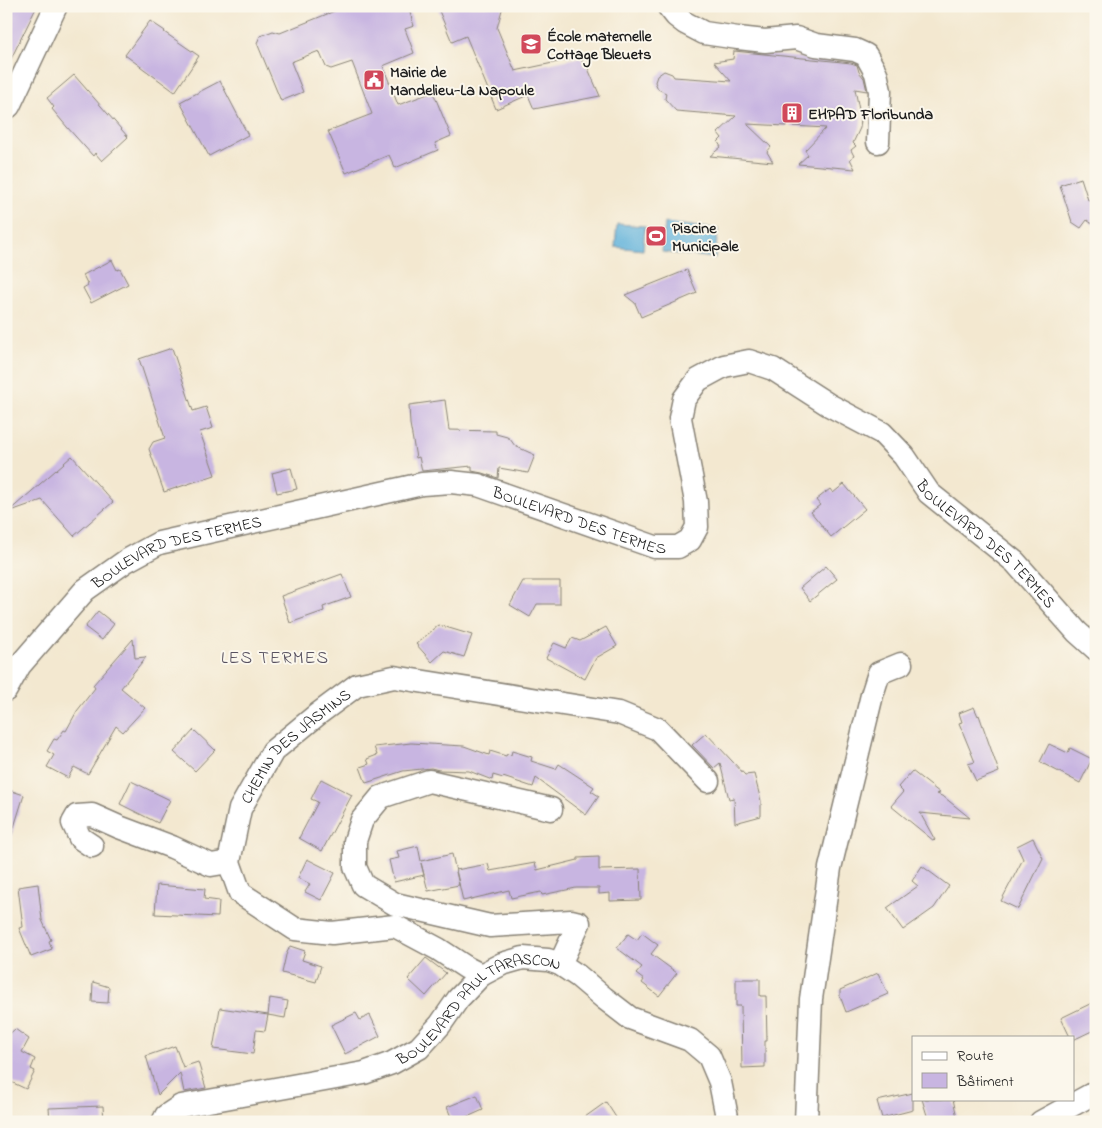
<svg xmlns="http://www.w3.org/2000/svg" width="1102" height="1128" viewBox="0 0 1102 1128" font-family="'Indie Flower',sans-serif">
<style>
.water{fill:#5fb1da;stroke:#3e667b}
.building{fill:#c8b5e1}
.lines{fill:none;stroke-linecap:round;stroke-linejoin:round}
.minor-casing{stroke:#888276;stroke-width:25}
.minor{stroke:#fff;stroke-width:22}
.labels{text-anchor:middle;stroke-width:4;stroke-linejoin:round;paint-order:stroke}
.poi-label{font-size:16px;font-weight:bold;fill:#1c1c1c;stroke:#fbf7ec;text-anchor:start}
.street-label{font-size:16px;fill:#1c1c1c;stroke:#fbf7ec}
.neighbourhood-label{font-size:18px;letter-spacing:1px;fill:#585261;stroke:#fbf7ec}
</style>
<rect width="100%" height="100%" fill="#fbf7ec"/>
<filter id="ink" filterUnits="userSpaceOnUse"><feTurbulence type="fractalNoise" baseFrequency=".02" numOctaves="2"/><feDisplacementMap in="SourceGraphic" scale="10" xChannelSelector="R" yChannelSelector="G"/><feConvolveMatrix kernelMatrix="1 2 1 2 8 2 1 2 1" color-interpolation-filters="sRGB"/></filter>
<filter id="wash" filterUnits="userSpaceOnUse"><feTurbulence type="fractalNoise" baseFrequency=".0096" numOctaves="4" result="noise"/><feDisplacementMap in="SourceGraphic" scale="20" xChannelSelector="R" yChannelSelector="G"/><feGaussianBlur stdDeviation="1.12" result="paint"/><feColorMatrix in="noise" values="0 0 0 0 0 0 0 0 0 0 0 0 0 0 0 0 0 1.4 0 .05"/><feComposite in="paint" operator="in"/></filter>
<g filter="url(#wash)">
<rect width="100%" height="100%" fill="#f3e8d0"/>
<path class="water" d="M665,223l53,6 -3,29 -53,-6z
M617,224l28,2 -2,24 -28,-3z"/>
<g id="blocks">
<path class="building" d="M6,6h31l-31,63z
M347,6h61l6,20 -9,3 9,24 -31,13 15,39 35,-13 18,44 -16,7 3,7 -43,18 -6,-13 -43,18 -18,-42 44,-17 -20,-52 -21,7 -5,-2 -7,-16 -28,11 12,30 -22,9 -24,-58 3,-7 13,-5 7,2z
M437,6h66l-6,22 18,43 66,-14 3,9 2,-2 14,32 -66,13 -6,-14 -32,14 -30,-73 -14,6z
M150,21l15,10 -1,1 35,24 -24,36 -50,-37z
M734,51l108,11 9,1 6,2 2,7 5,6 3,13 -12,-2 6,31 -1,8 -7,15 3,3 -5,4 3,6 -4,3 5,10 -57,-5 10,-9 -3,-5 21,-22 -34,-2 -3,-4 -3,4 -39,-2 24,23 -4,5 6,10 -63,-6 11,-9 -3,-5 4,-4 -4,-5 18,-17 -60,-5 -11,-12 1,-6 -8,-4 -3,-7 2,-6 7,-5 8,3 2,3 57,4 -17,-19 19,-3z
M74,75l54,62 -26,24 -7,-8 -2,3 -26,-29 -15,-18 2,-2 -7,-9z
M220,81l28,54 -39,21 -29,-54z
M1081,178l7,22 8,-2v29l-9,-7 -6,8 -9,-6 -12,-37z
M112,260l5,10 3,-1 8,15 -37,19 -8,-15 5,-3 -5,-10z
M687,270l10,23 -56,24 -6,-14 -10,-8z
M172,348l21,63 13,-4 7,21 -13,4 15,43 -51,17 -15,-43 4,-7 12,-4 -26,-79z
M445,400l4,30 47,1v3l11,3 3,2 5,7 20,9 -7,18 -29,-5 -1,10 -16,-5 -10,-2v-5l-50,5 -3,-14 -3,1 -6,-34 -1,-19z
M72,456l41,46 -39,34 -32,-36 -34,12z
M291,468l6,21 -20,4 -5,-20z
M844,484l21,25 -34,28 -20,-25 9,-7 -4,-5 14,-11 3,4z
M826,566l11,13 -27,22 -10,-13z
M342,574l9,23 -28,10 1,4 -34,12 -9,-27z
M523,581h37v23h-23l-7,13 -20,-12z
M98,611l16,13 -12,16 -17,-13z
M439,625l33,10 -8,22 -20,-6 -12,11 -16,-18z
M606,627l11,19 -21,12 -11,21 -39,-21 8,-15 12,5 6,-10 8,3z
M133,639l2,19 11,-1 -25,31 24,20 -22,24 -7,-6 -28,48 -14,-7 -6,11 -21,-11 7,-12 -7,-4 7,-12 3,1 7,-10 2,1 11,-20 18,-23 -2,-3z
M974,707l4,9 1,-1 20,57 -23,9 -8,-17 7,-2 -16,-39 3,-1 -3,-9z
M194,730l21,20 -20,21 -21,-19z
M706,733l39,42 9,-1 7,27v15l-26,7 -1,-25 -5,1 -9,-36 -6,5 -22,-23z
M411,743l53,3 25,9 1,-4 16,5 1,-2 4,1 1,-4 20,6 -1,4 25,8 3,-5 35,23 -3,4 8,5 -13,19 -50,-37 -3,9 -30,-10v1l-10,-3 -1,5 -23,-9 -30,-1 -8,-2 -28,3 -37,12 -6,-16 9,-3 -2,-5 10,-4 -3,-8z
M1049,744l19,9 2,-5 22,11 -12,24 -40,-21z
M912,771l28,22 -3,1 7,3 26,21 -50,-5 15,27 -1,1 -43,-35 12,-14 -5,-5z
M321,779l31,16 -30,56 -23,-13 19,-36 -7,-3z
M131,781l39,19 -12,23 -38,-19z
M6,789l18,6 -14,45 -4,-1z
M1033,838l10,20 -25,51 -17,-8 22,-42 -6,-13z
M418,846l3,15 31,-7 7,31 -31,6 -7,-28 3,12 -30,7 -5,-22 10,-2 -2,-7z
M599,857v13l41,-1 1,31 -31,1v-8l-11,1v-6h-23l-34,7 -1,-3 -30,6 -2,-8 -46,11 -7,-31 32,-6 2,7 45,-8 2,7 41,-10v-2z
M307,859l28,14 -14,27 -16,-8 5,-8 -12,-6z
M922,866l27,20 -15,22 -31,22 -16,-22 31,-22 -6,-5z
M38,884l4,36 9,20 -2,1 3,8 -21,8 -12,-29 4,-1 -5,-40z
M157,885l48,4 -1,10 15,2 -1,16 -63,-3z
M642,933l16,12 -7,9 26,19 -18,23 -17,-13 2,-3 -8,-6 6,-7 -25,-19 11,-14 9,6z
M290,946l15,5 -3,9 19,6 -5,16 -34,-9 4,-18z
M426,958l20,15 -20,23 -18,-17z
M878,973l10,21 -42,18 -6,-16v-6z
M736,979h24v17h6l1,45h-2v26l-23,1 -1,-62h-5z
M93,982l16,5 -1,16 -16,-1z
M270,998l18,3 -3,17 -17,-3z
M1096,1001v28l-23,11v-3h-3l-9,-19z
M220,1008l48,7 -3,16 -9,-1 -3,24 -40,-5z
M356,1013l4,7 10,-5 10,21 -35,18 -14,-29z
M15,1029l14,10 -7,13 13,7 -4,10 4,2 -9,18 -17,-8 -3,5v-49z
M175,1046l8,21 15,-5 8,26 -22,4 -4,-19 -22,22 -12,-39z
M913,1093v17l-31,8 -5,-17z
M477,1095l6,15 -27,12h-3l-6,-15z
M922,1099h31l5,23h-29z
M606,1102l13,20h-41z
M103,1106l1,16h-54l-1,-14z"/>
</g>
</g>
<g filter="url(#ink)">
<use href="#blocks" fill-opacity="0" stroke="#888276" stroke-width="1"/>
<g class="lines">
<g class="minor-casing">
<g id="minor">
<path d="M668,6l8,10 9,7 19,10 34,5 27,3 31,-3 20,7 39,5 11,5 10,18 4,18 -2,51"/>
<path d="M6,108l3,-2 47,-100"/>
<path id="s1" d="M6,690l14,-25 65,-75 41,-29 33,-18 263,-59 29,-2 27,3 177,62h23l12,-7 7,-13 -1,-25 -16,-84 4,-19 14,-19 26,-14 25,-5 24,8 56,36 53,28 22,23 25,37 86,69 62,70 19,17"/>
<path d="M551,809l-122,-28 -48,16 -19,23 -7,21v26l8,18 32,19 95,22 81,-5 8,2 -19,41"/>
<path d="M92,846l-12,-8 -7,-15 4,-7 15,-1 27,12 53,20 39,18 18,-3"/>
<path id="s2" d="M481,975l-14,-7 -29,-19 -43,-23 -63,7 -37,-4 -55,-36 -11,-31 11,-53 33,-58 45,-37 39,-29 37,-8 225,36 39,16 50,52"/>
<path id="s3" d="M163,1122l3,-6 15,-10 183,-33 28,-10 27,-15 21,-23 18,-26 23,-24 21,-11 21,-6 25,2 12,4 18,12 26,22 26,20 60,22 19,16 11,26 8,40"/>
<path d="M806,1122l5,-123 19,-131 42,-173 7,-22 22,-9"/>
<path d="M1041,1122l55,-30"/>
</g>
</g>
<use href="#minor" class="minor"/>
</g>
</g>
<defs>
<g id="school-square" transform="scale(1.125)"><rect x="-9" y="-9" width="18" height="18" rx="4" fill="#d1495b" stroke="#fbf7ec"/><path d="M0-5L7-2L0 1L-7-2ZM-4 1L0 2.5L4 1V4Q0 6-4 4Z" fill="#fff"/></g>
<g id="civic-square" transform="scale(1.125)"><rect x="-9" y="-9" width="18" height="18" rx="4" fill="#d1495b" stroke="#fbf7ec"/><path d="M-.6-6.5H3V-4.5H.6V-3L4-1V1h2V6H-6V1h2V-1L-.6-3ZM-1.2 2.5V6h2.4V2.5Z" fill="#fff"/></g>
<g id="building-square" transform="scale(1.125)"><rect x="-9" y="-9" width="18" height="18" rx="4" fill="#d1495b" stroke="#fbf7ec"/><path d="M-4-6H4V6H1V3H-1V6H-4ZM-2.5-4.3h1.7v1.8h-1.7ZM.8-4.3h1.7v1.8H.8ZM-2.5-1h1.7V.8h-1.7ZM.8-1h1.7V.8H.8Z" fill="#fff"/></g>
<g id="stadium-square" transform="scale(1.125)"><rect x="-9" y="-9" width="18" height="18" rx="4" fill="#d1495b" stroke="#fbf7ec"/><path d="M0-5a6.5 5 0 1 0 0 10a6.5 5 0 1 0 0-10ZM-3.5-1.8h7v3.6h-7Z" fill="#fff"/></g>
</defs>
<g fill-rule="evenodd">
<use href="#school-square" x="531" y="44"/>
<use href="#civic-square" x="374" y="80"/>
<use href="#building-square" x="792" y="113"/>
<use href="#stadium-square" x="656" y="236"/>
</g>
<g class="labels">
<g class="poi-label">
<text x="547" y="41">École maternelle<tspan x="547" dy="18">Cottage Bleuets</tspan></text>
<text x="390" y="77">Mairie de<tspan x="390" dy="18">Mandelieu-La Napoule</tspan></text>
<text x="808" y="119">EHPAD Floribunda</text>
<text x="672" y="233">Piscine<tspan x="672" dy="18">Municipale</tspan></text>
</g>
<g class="street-label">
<text dy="6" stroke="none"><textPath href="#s1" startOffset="649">BOULEVARD DES TERMES</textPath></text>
<text dy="6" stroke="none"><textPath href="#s1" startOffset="1294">BOULEVARD DES TERMES</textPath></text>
<text dy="6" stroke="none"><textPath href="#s1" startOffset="229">BOULEVARD DES TERMES</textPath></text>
<text dy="6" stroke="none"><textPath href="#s2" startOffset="438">CHEMIN DES JASMINS</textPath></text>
<text dy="6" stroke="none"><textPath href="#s3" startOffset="349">BOULEVARD PAUL TARASCON</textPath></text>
</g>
<g class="neighbourhood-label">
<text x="275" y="663">LES TERMES</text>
</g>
</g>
<rect width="1102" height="1128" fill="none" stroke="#fbf7ec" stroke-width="25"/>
<rect x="912" y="1036" width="162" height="65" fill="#fbf7ec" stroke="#a29f99"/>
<rect x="922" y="1052" width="25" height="8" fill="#ffffff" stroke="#a29f99"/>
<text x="957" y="1060" font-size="15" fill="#1c1c1c">Route</text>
<rect x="922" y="1073" width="25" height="15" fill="#c8b5e1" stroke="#a29f99"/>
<text x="957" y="1086" font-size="15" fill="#1c1c1c">Bâtiment</text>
</svg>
